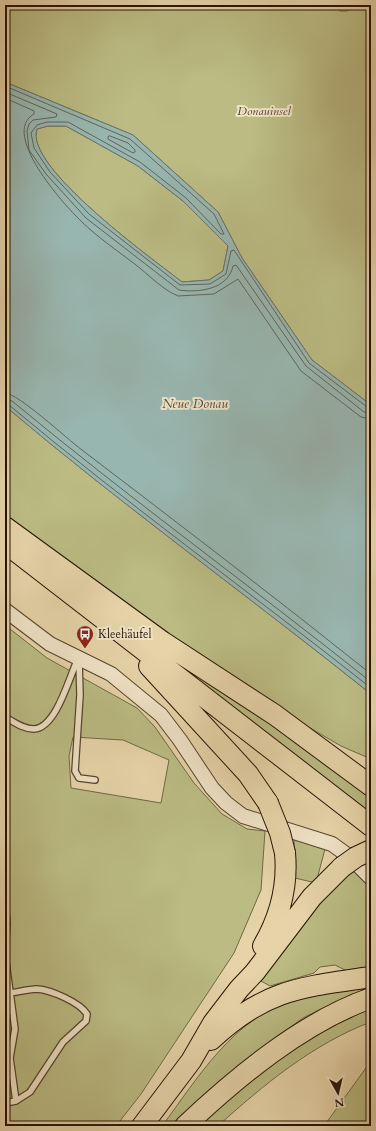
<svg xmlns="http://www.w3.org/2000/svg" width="376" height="1131" viewBox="0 0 376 1131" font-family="Cardo,serif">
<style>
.green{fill:#bbbb83;stroke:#706844;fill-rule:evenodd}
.water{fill:#98b6b0;stroke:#6a756c;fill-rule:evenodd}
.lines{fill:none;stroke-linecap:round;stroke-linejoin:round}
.shore{stroke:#5f655a;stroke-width:1}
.service-casing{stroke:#56442e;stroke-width:8}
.tertiary-casing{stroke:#56442e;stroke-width:16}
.motorway-casing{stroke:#261405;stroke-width:22}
.service{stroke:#efe2c6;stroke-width:5.5}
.tertiary{stroke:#efe2c6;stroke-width:14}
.motorway{stroke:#e6d3a8;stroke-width:20}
.motorway-bridge-casing{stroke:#261405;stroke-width:22;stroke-linecap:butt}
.motorway-bridge{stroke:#e6d3a8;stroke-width:20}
.labels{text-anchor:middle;stroke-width:4;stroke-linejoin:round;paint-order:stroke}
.park-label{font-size:12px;font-style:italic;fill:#53462b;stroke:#efe2c6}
.poi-label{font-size:12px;fill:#261405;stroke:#efe2c6;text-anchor:start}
.water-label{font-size:13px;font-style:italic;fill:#4e4d41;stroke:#efe2c6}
</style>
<rect width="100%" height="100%" fill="#e6d3a8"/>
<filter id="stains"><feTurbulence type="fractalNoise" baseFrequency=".005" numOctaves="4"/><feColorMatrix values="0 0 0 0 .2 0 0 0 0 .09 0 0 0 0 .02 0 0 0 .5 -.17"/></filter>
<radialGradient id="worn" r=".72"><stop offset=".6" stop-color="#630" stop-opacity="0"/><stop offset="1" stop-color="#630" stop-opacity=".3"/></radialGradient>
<path class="green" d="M5,5h330l5,6h7l8,-6h16v400l-59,-45 -70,-102 -24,-46 -85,-77 -128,-53z
M48,126h18l72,40 45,35 45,45 -5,25 -14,9 -27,2c-28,-22 -159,-116 -145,-153z
M5,406c118,100 245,191 366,288v65l-30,-13 -79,-46 -126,-85 -131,-98z
M46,565l325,228v26z
M5,625l42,33 90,50 18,19 39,56 28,31 25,15 18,2 -4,59 -27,63 -93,141 -25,32h-111zM73,737l50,3 46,20 -8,43 -90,-15 -2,-32z
M294,839l31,10 -9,34 -21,-5z
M356,871l15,16v80l-24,4 -12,-6 -15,2 -6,6 -44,13 -9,-5 66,-89 14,-15z
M371,983v7l-48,18 -20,10 -59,43 -74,65h-8c36,-48 71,-108 132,-126 25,-8 51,-11 77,-17z
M371,1007v15c-57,21 -109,64 -153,104h-23l26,-23 82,-62z
M371,1061v65h-47z"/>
<path class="water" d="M5,82l128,53 85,77 24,46 70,102 59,45v289c-121,-97 -248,-188 -366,-288zM48,126h18l72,40 45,35 45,45 -5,25 -14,9 -27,2c-28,-22 -159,-116 -145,-153z"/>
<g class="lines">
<path class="shore" d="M5,86l125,53 84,75 10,20h-3l-35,-36 -46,-36 -72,-40h-21l-10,3 -6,8 3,15 16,24 39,42 91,71 30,-1 16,-10 5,-23 3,-1 75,113 58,44 4,1
M5,92l52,22 -1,3 -23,3 -4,4 -2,7 2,19 17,24 40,44 93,72c21,3 49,-1 54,-24l3,-1 70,101 58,46 7,1
M5,98l29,13v3c-34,19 29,90 47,107 16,16 37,30 55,44 13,10 27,25 42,31l36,-2 24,-15 63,92 60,46 10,2
M110,136l18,7 7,7v2l-2,1 -25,-14v-2z
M5,393c13,0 62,46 77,57 97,74 194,148 289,224
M5,399l7,2c117,97 240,186 359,281
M5,404l4,1c117,98 242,188 362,283"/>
<g class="service-casing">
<path id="service" d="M79,660l1,35 -5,76 4,7 16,2
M5,717c9,5 18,12 29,12 22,-1 35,-51 43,-68
M5,847v22
M5,904l2,19 -2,32 10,74 -5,29 6,43
M5,994c10,-1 22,-5 32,-5 14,1 42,13 50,25l-1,7 -23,21 -33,50 -14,9 -11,2"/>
</g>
<g class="tertiary-casing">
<path id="tertiary" d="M5,610l45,34 61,30 50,41 19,25 32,48 14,15 17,13 89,28 18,13 21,21"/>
</g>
<g class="motorway-casing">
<path id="motorway" d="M5,527l158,115 112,73 96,71
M5,543l366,283
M149,666l99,108 20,29
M263,946c17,-29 25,-60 22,-93
M211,1040c54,-51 91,-53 160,-63
M142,1126l49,-65 22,-38 26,-34 16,-17 57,-75 30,-30
M185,1126c52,-49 118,-104 186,-128"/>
</g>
<use href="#service" class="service"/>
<use href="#tertiary" class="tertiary"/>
<use href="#motorway" class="motorway"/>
<g class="motorway-bridge-casing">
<path id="motorway-bridge" d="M268,803l12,30 5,20
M342,867l14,-10 15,-7"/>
</g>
<use href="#motorway-bridge" class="motorway-bridge"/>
</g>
<defs>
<g id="bus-pin" transform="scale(0.9)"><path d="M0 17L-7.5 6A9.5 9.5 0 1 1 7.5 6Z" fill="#8f2418" stroke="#efe2c6"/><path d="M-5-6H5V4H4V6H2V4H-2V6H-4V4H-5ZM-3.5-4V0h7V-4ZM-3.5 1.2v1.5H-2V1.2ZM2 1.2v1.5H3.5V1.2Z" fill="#fff"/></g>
</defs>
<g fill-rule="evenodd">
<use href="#bus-pin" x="85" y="634"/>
</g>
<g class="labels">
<g class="park-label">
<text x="264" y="115">Donauinsel</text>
</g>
<g class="poi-label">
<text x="98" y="638">Kleehäufel</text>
</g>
<g class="water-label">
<text x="195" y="408">Neue Donau</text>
</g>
</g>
<rect width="376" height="1131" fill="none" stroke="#e6d3a8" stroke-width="20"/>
<rect x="6" y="6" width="364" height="1119" fill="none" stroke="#261405" stroke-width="2"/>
<rect x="10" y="10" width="356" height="1111" fill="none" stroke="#261405"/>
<g transform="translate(338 1093) rotate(172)" stroke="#efe2c6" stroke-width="3" paint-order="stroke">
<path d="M0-3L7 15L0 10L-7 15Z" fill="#261405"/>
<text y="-6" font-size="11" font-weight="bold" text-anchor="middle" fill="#261405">N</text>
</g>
<rect width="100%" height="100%" filter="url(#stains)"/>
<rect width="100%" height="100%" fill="url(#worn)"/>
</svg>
